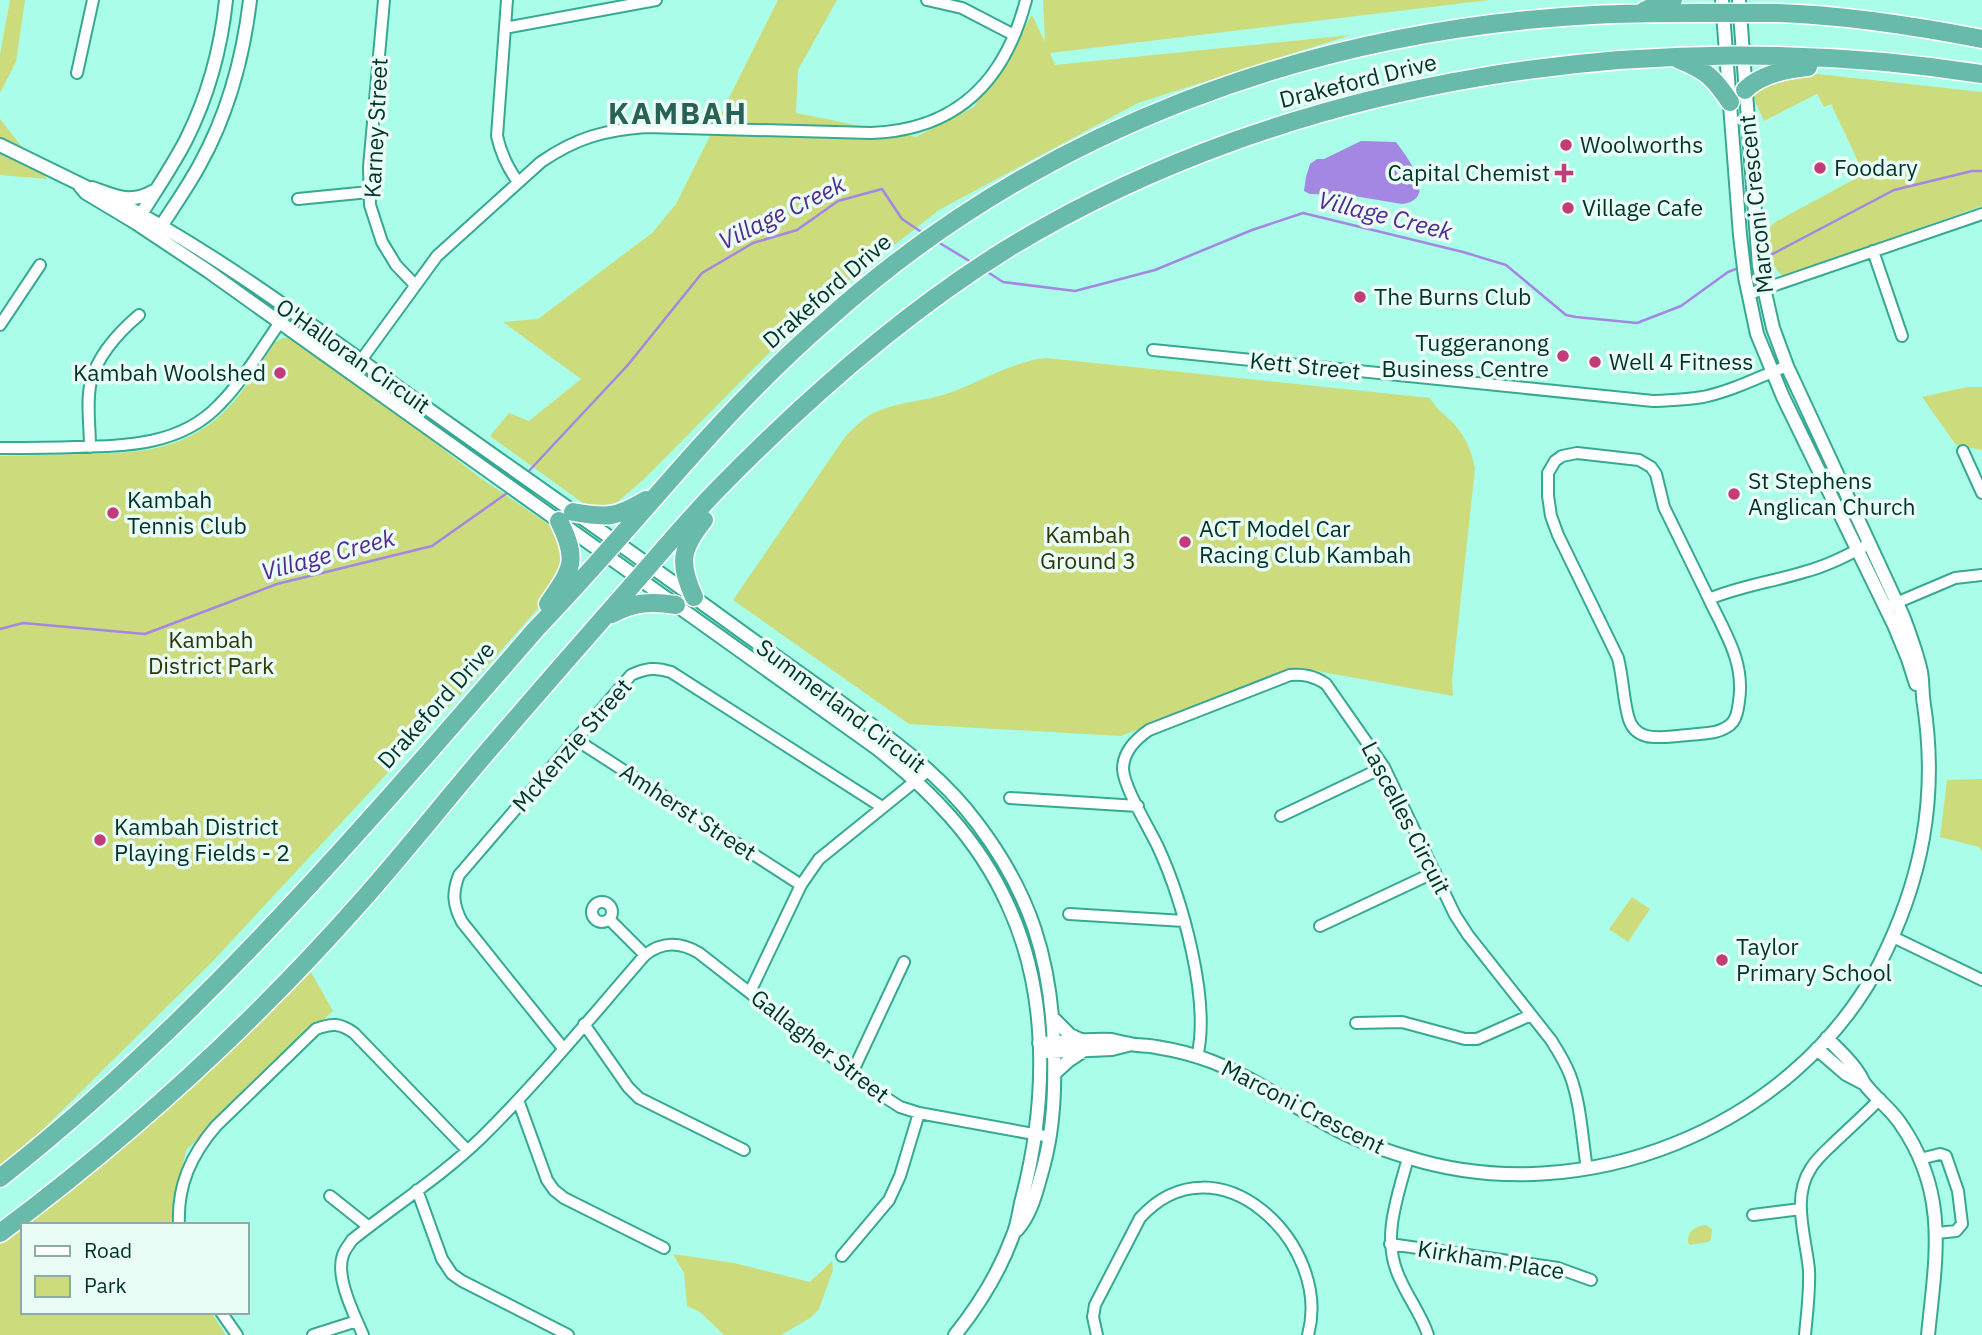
<svg xmlns="http://www.w3.org/2000/svg" width="1982" height="1335" viewBox="0 0 1982 1335" font-family="'IBM Plex Sans',sans-serif">
<style>
.green{fill:#ccdb7c}
.water{fill:#a387e2}
.lines{fill:none;stroke-linecap:round;stroke-linejoin:round}
.stream{stroke:#a387e2;stroke-width:2.5}
.minor-casing{stroke:#37a992;stroke-width:14}
.tertiary-casing{stroke:#37a992;stroke-width:16}
.trunk-casing{stroke:#fff;stroke-width:21}
.minor{stroke:#fff;stroke-width:10}
.tertiary{stroke:#fff;stroke-width:12}
.trunk{stroke:#68bbaa;stroke-width:18}
.poi-dot{fill:#c33c7a;stroke:#e9fcf6;stroke-width:2.5}
.labels{text-anchor:middle;stroke-width:7;stroke-linejoin:round;paint-order:stroke}
.street-label{font-size:23px;fill:#003329;stroke:#e9fcf6}
.poi-label{font-size:23px;fill:#003329;stroke:#e9fcf6;text-anchor:start}
.park-label{font-size:23px;fill:#313709;stroke:#e9fcf6}
.water-label{font-size:24px;font-style:italic;fill:#522891;stroke:#e9fcf6}
.district-label{font-size:30px;font-weight:bold;letter-spacing:2px;fill:#286255;stroke:#e9fcf6}
</style>
<rect width="100%" height="100%" fill="#aafde8"/>
<path class="green" d="M10,0h15l-9,62 -16,31v-39z
M778,0h59l-39,70 -2,43 120,24 58,-30 58,-92 13,27 -2,-42h446l-439,53 5,12 296,-30 -213,68 -199,107 -125,98 -172,173 -27,23 -28,2 -97,-70 19,-23 20,8 52,-42 -78,-57 35,-3 114,-86 24,-29z
M1799,72l183,20v114l-199,70c-15,-11 -13,-32 -13,-49l5,-5 89,-48 -33,-70 -7,3 -7,-13 -53,27 -13,-29z
M0,119l47,60 -47,-4z
M290,337l103,73 86,67 69,47 12,12 6,22 -20,41 -47,54 -286,308 -201,199 -12,9v-713c27,-1 54,-1 80,-2 53,-1 99,-1 141,-39 22,-21 38,-48 54,-73l8,-4z
M1046,358l384,40c5,9 11,14 19,21 15,14 22,29 26,50l-23,211 1,16 -152,-28 -180,68 -212,-12 -176,-124 112,-163c9,-9 18,-19 29,-24 22,-11 46,-11 69,-18 35,-11 66,-33 103,-37z
M1967,387h15v63l-26,-5 -34,-48z
M1982,779v72l-3,-4 -39,-10 7,-57z
M1632,897l18,12 -22,33 -19,-13z
M308,967l25,44 -147,139 -15,71 1,4h-149v87h188l15,23h-226v-94l181,-143z
M1706,1225l6,4 -1,11 -3,2 -18,3 -2,-2c-1,-12 7,-17 18,-18z
M673,1254l61,9 76,19 22,-21 1,9 -14,39 -9,9 -29,17h-57l-24,-23 -13,-6 -3,-33z"/>
<path class="water" d="M1361,141l35,1c11,15 44,57 6,62l-54,-9 -38,-1 -6,-3 2,-14 4,-13 7,-5h7z"/>
<g class="lines">
<path class="stream" d="M938,242l33,20
M1763,259l131,-69 78,-19h10
M986,271l17,11 72,9 80,-21 97,-40 51,-17 160,39 43,13 60,50 10,2 61,6 44,-17 47,-34 13,-5
M527,473l100,-107 75,-93 51,-30 44,-13 41,-29 44,-12 20,30 24,16
M0,629l23,-6 122,11 132,-50 155,-38 78,-55"/>
<g class="minor-casing">
<path id="minor" d="M384,0l-15,167 1,38 12,37 14,23 19,20
M507,0l-10,136c4,18 10,31 21,46
M927,0l35,8 52,27
M505,28l151,-28
M77,73l16,-73
M298,199l71,-7
M1873,251l29,85
M1749,294l233,-80
M0,325l40,-60
M1153,350l500,51c17,-1 33,-1 50,-4 29,-6 56,-20 84,-31
M351,374l86,-118 104,-94c35,-24 63,-32 105,-35l225,6c86,-3 134,-52 155,-133
M90,447c0,-21 -4,-46 1,-66 7,-26 28,-49 48,-66
M0,448c25,0 50,0 75,-1 52,-1 106,-2 144,-42 27,-27 47,-65 70,-95
M1963,451l19,42
M1709,599l-45,-92 -8,-33 -5,-7 -12,-7 -62,-7 -15,3 -7,5 -7,12v23l3,20 7,19 60,123c5,20 5,39 10,58 6,25 28,22 49,20 12,-1 25,-2 38,-4 18,-5 22,-12 24,-31 6,-39 -14,-68 -30,-102 31,-13 62,-17 95,-27 23,-6 44,-17 65,-28
M1889,606l66,-28 27,-3
M575,739l226,146
M1010,798l128,8
M1281,816l103,-49
M592 912a10 10 0 1 1 20 0a10 10 0 1 1-20 0Z
M1069,914l115,7
M609,919l36,36
M1320,926l115,-54
M1893,937l89,43
M750,992l51,-107 18,-26 110,-89
M1356,1023l46,-1 63,17h12l54,-24
M584,1024l44,63 11,11 105,52
M563,1048l-101,-126c-9,-17 -10,-29 -3,-47l172,-200c15,-7 25,-8 40,-3l211,135
M1197,1057c14,-56 -15,-158 -39,-210 -9,-19 -34,-59 -35,-78 0,-18 13,-30 26,-39l141,-55c14,-1 24,1 36,9l58,83 71,148 13,20 83,105c7,11 14,22 19,35 11,29 12,63 17,94
M852,1073l52,-111
M518,1100l29,80 7,10 10,8 100,50
M1408,1158c-11,41 -28,82 -7,123 8,18 21,35 27,54
M1920,1159l20,-5 6,2 12,35 4,33 -6,7 -19,2
M417,1190l25,69 10,15 10,7 106,54
M330,1196l39,31
M1753,1215l48,-6
M179,1225c-2,-39 12,-70 37,-99l100,-97c16,-6 24,-6 38,4l113,117
M1390,1244l168,24 33,12
M842,1256l47,-56 11,-24 19,-63
M221,1312l16,23
M313,1335l44,-14
M363,1335c-9,-21 -28,-58 -20,-80 2,-6 6,-10 9,-15 42,-34 90,-64 129,-102 58,-57 110,-121 164,-183 18,-14 35,-13 54,-2l178,139 23,15 19,6 131,24
M1097,1335l-4,-18 2,-12 45,-87c77,-85 193,26 168,117
M1805,1335c2,-22 5,-44 4,-65 -3,-33 -18,-72 2,-102 6,-10 17,-19 26,-28 14,-13 29,-27 43,-41"/>
</g>
<g class="tertiary-casing">
<path id="tertiary" d="M1722,0l18,235 5,42 12,57 26,63 111,228 14,34 8,25
M0,145l86,42
M80,186l6,7 50,30 72,48 667,476c55,43 103,92 132,156 43,91 40,200 15,296 -3,11 -4,25 -9,36 -13,36 -34,70 -58,100
M92,188c24,8 38,17 62,3
M109,197c109,57 208,132 308,204 99,71 198,139 296,210 41,30 82,59 123,88 51,37 103,73 141,124 54,71 74,137 77,225 1,41 0,80 -11,120 -6,21 -11,45 -26,62
M138,219c16,-26 34,-52 48,-79 22,-44 35,-91 40,-140
M158,231c14,-22 29,-43 41,-65 29,-52 44,-107 51,-166
M1053,1018l17,17 13,6
M1827,1038c10,11 24,22 32,36 2,2 3,6 5,9 10,14 26,25 36,40 49,70 36,133 28,212
M1039,1043c23,-1 48,-4 72,-3 6,1 12,3 19,4 8,2 17,1 26,3 19,3 39,8 57,15 40,16 77,42 115,63 25,14 52,24 79,32 175,56 386,-29 472,-192 43,-84 59,-167 45,-260 -2,-11 -1,-22 -3,-33 -4,-19 -11,-37 -18,-56l-116,-250 -14,-38 -14,-62 -20,-266
M1817,1049l29,25 17,9
M1045,1052l67,-3 16,-4
M1055,1073l13,-12 15,-10"/>
</g>
<g class="trunk-casing">
<path id="trunk" d="M1644,11l21,-10 8,-1
M1678,59c28,11 36,19 52,43
M1745,90c16,-16 41,-21 63,-23
M573,512c34,6 43,6 73,-12
M694,597c-15,-34 -14,-47 10,-77
M548,604c24,-35 31,-43 11,-83
M612,614c21,-12 40,-13 64,-9
M0,1178c202,-159 368,-356 536,-549 58,-60 111,-124 167,-186 39,-43 80,-85 124,-123 212,-191 483,-290 766,-305 36,-2 72,-2 108,-2 25,0 50,0 75,0 68,2 139,13 206,26
M0,1233c130,-97 251,-207 358,-328 49,-55 94,-113 142,-168 42,-49 85,-98 128,-147 29,-33 58,-68 89,-100 87,-89 183,-175 290,-241 283,-173 649,-226 975,-175"/>
</g>
<use href="#minor" class="minor"/>
<use href="#tertiary" class="tertiary"/>
<use href="#trunk" class="trunk"/>
</g>
<g class="poi-dot">
<circle cx="1566" cy="145" r="7"/>
<circle cx="1820" cy="168" r="7"/>
<path d="M1560.5 162.5h7v7h7v7h-7v7h-7v-7h-7v-7h7z"/>
<circle cx="1568" cy="208" r="7"/>
<circle cx="1360" cy="297" r="7"/>
<circle cx="1563" cy="356" r="7"/>
<circle cx="1595" cy="362" r="7"/>
<circle cx="280" cy="373" r="7"/>
<circle cx="1734" cy="494" r="7"/>
<circle cx="113" cy="513" r="7"/>
<circle cx="1185" cy="542" r="7"/>
<circle cx="100" cy="840" r="7"/>
<circle cx="1722" cy="960" r="7"/>
</g>
<g class="labels">
<g class="street-label">
<text transform="translate(1358 81) rotate(-14)" y="8">Drakeford Drive</text>
<text transform="translate(376 128) rotate(-87)" y="8">Karney Street</text>
<text transform="translate(1756 204) rotate(-96)" y="8">Marconi Crescent</text>
<text transform="translate(827 291) rotate(-41)" y="8">Drakeford Drive</text>
<text transform="translate(353 356) rotate(35)" y="8">O'Halloran Circuit</text>
<text transform="translate(1305 366) rotate(6)" y="8">Kett Street</text>
<text transform="translate(436 705) rotate(-48)" y="8">Drakeford Drive</text>
<text transform="translate(841 706) rotate(37)" y="8">Summerland Circuit</text>
<text transform="translate(572 745) rotate(-49)" y="8">McKenzie Street</text>
<text transform="translate(688 812) rotate(33)" y="8">Amherst Street</text>
<text transform="translate(1406 818) rotate(63)" y="8">Lascelles Circuit</text>
<text transform="translate(820 1046) rotate(38)" y="8">Gallagher Street</text>
<text transform="translate(1303 1107) rotate(27)" y="8">Marconi Crescent</text>
<text transform="translate(1491 1260) rotate(9)" y="8">Kirkham Place</text>
</g>
<g class="poi-label">
<text x="1580" y="153">Woolworths</text>
<text x="1834" y="176">Foodary</text>
<text x="1550" y="181" text-anchor="end">Capital Chemist</text>
<text x="1582" y="216">Village Cafe</text>
<text x="1374" y="305">The Burns Club</text>
<text x="1549" y="351" text-anchor="end">Tuggeranong<tspan x="1549" dy="26">Business Centre</tspan></text>
<text x="1609" y="370">Well 4 Fitness</text>
<text x="266" y="381" text-anchor="end">Kambah Woolshed</text>
<text x="1748" y="489">St Stephens<tspan x="1748" dy="26">Anglican Church</tspan></text>
<text x="127" y="508">Kambah<tspan x="127" dy="26">Tennis Club</tspan></text>
<text x="1199" y="537">ACT Model Car<tspan x="1199" dy="26">Racing Club Kambah</tspan></text>
<text x="114" y="835">Kambah District<tspan x="114" dy="26">Playing Fields - 2</tspan></text>
<text x="1736" y="955">Taylor<tspan x="1736" dy="26">Primary School</tspan></text>
</g>
<g class="park-label">
<text x="1088" y="543">Kambah<tspan x="1088" dy="26">Ground 3</tspan></text>
<text x="211" y="648">Kambah<tspan x="211" dy="26">District Park</tspan></text>
</g>
<g class="water-label">
<text transform="translate(782 213) rotate(-26)" y="8">Village Creek</text>
<text transform="translate(1385 216) rotate(14)" y="8">Village Creek</text>
<text transform="translate(328 555) rotate(-15)" y="8">Village Creek</text>
</g>
<g class="district-label">
<text x="678" y="124">KAMBAH</text>
</g>
</g>
<rect x="21" y="1223" width="228" height="91" fill="#e9fcf6" stroke="#8caca4" stroke-width="2"/>
<rect x="35" y="1246" width="35" height="10" fill="#ffffff" stroke="#8caca4" stroke-width="2"/>
<text x="84" y="1258" font-size="21" fill="#003329">Road</text>
<rect x="35" y="1276" width="35" height="21" fill="#ccdb7c" stroke="#8caca4" stroke-width="2"/>
<text x="84" y="1293" font-size="21" fill="#003329">Park</text>
</svg>
